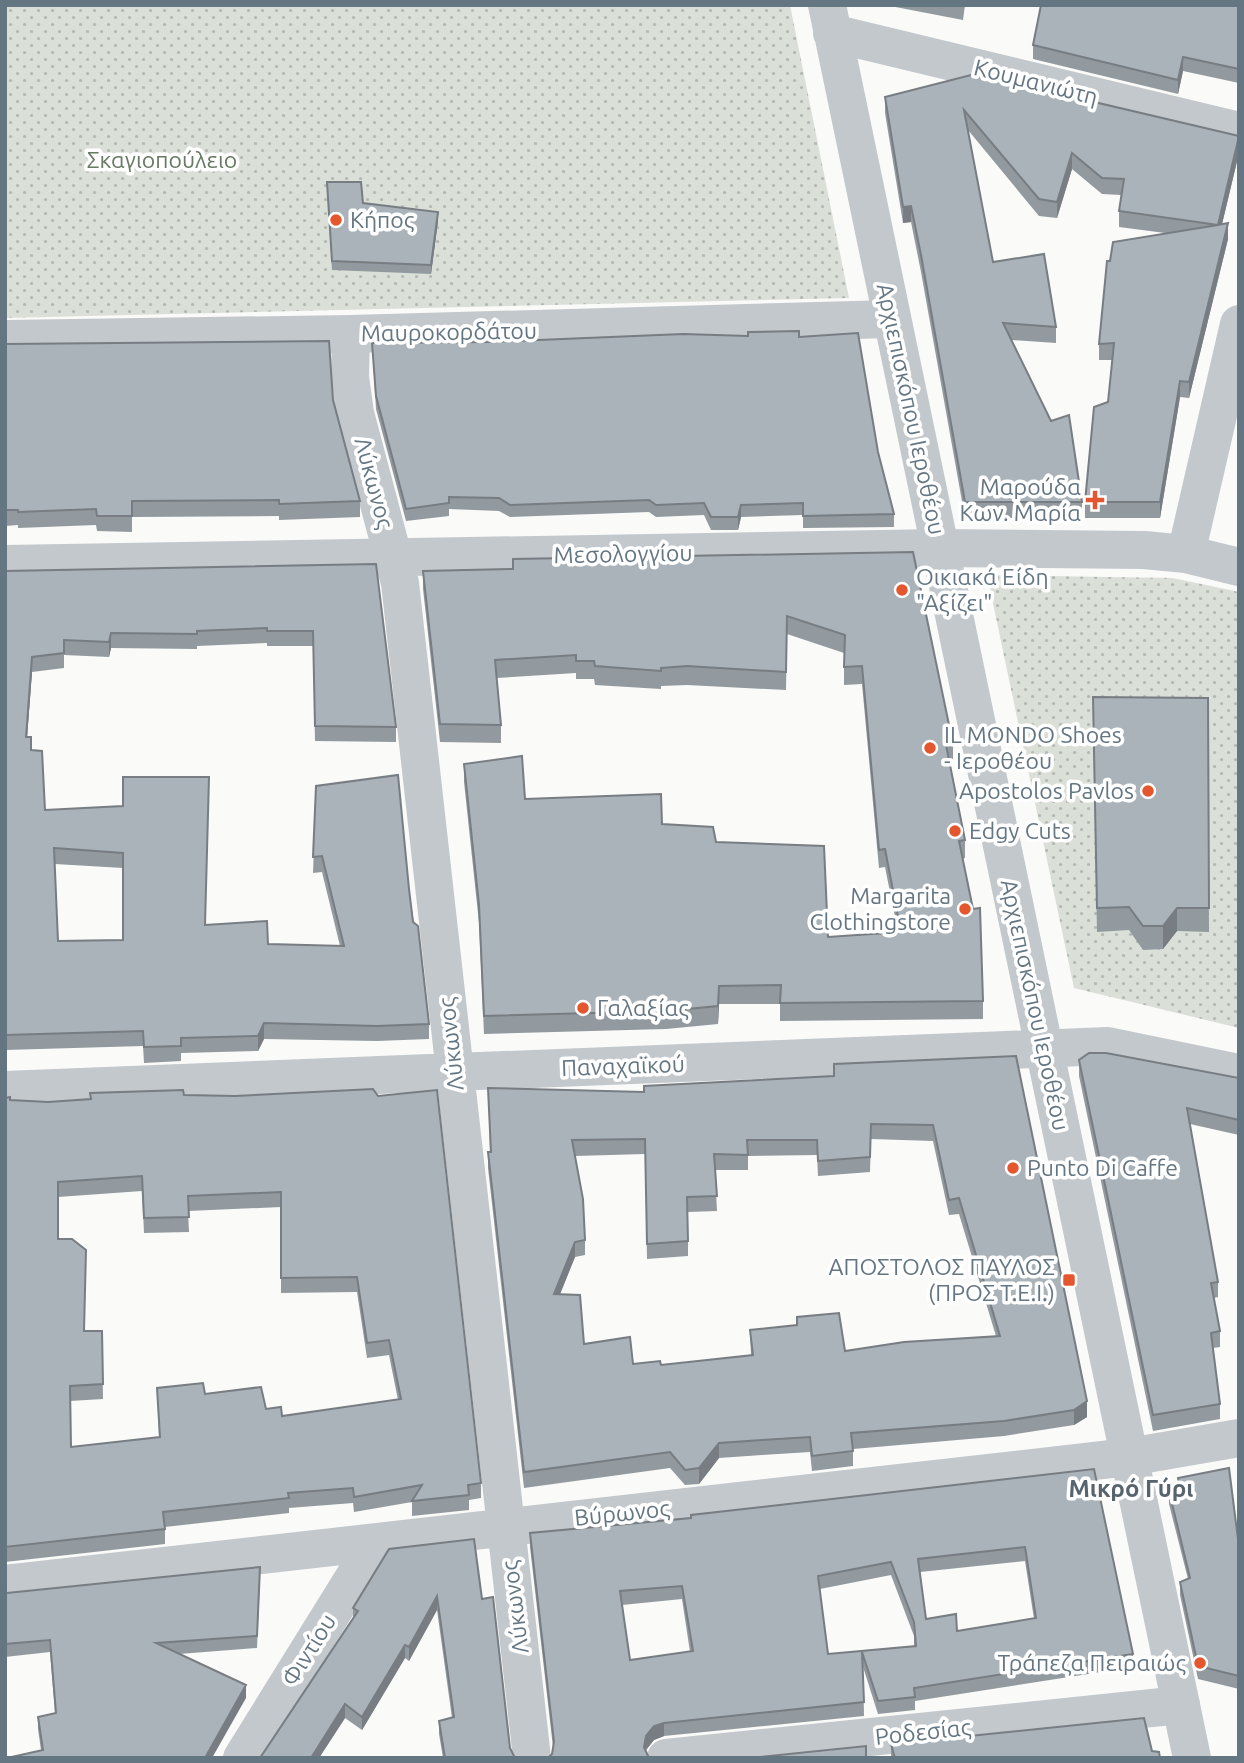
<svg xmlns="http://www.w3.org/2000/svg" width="1244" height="1763" viewBox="0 0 1244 1763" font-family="Ubuntu,sans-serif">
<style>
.park{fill:url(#park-dots)}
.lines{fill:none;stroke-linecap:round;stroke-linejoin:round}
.minor{stroke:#c3c8cc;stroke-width:38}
.tertiary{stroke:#c3c8cc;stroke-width:38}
.wall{fill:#929a9f;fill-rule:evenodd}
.shaded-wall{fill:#777d82}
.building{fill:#aab3b9;stroke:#777d82;stroke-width:2;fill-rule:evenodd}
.poi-dot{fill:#e4572e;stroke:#fff;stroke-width:2.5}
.labels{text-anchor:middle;stroke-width:7;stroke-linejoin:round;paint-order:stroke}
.street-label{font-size:23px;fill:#657683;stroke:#fff}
.park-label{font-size:23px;fill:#687a64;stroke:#fff}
.poi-label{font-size:23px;fill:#657683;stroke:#fff;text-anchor:start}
.neighbourhood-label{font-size:24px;font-weight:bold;fill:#57646e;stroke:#fff}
</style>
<defs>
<pattern id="park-dots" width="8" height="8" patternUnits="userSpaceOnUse" patternTransform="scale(1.75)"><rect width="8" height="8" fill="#dadfd7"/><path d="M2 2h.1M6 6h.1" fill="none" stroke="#b4b9b4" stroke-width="1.8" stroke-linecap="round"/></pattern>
</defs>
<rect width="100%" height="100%" fill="#fafaf8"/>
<path class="park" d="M5,5h785l59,293 -844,20z
M987,575l186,3 66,14v436l-165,-40z"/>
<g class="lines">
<path class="minor" d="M351,334l-1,43 5,36 45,170 132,1175
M5,339l346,-5 541,-15
M1186,554l53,-230
M5,564l935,-16 204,2 42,4 53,13
M5,1090l1103,-44 131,27
M5,1584l1124,-127 110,-19
M242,1758l134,-216
M666,1758l515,-53"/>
<path class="tertiary" d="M827,5l365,1753
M832,33l407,98"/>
</g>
<path class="wall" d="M885,5h80l-2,15z
M1239,5v78l-56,-12 -5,23 -145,-35v-14z
M885,97l354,39v17l-17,71 6,15 -39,159 -9,-1 -20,121h-75v-16l23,-100 5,-42h-14v-16l11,-83 55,-28 -46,-6v-16l2,-16 -19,-1 -30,-25 -15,49 -18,-2 -71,-86 25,132 63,65v16l-45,-3 71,162v16h-117l-44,-246 -10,-50 -8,1 -18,-110z
M327,182l36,21 75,18 -7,53 -99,-4z
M748,336l51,1 79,115 16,62v13l-91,1v-13l-62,2 -3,13h-27l-7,-15 -48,2 -7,-5 -139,5 -11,-6 -50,-2v7l-43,5 -30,-112 -4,-66 117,-1z
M5,344l328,56 27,101v16l-81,3v-4l-147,1v15l-35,-1 -1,-6 -78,3v-3l-13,1z
M913,552l40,192v18l-3,1 15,77v18l-3,1 21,142v18l-203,2v-17h-61l-1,20 -52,5 -182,5 -5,-111 -15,-141v-18l61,35 137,25 54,18 112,95 70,-5 -13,-65 -6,1 -17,-184 -18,1v-32l-57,-19 -1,56 -99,-5 -26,1v3l-66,-4 -1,-6h-18v-6l-79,5 4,47v18l-61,-1 -17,-153v-18l90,-2z
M376,564l20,163v15l-81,-1 -2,-95h-46v-3l-70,3v3l-86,-1 -2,9 -45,-2v13l-32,4 -5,65 18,73 78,-4 82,119 63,19 72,2 -18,-74 -9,1 3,-87 93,103 20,135v15l-52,2 -113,-2 -6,12 -77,2v8l-37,2 -1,-17 -138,4v-479zM55,864l68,4v72l-65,1z
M1208,698l1,234 -32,-1 -14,18 -20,1 -14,-20 -32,2 -4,-212z
M1016,1056l71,361 -13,8 -70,11 -151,13v17l-41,5 -2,-19 -48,3 -43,3 -20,26 -14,1 -15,-17 -146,20 -36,-320v-16h2l-2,-64 156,4 190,-16zM871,1139l62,2 16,74 10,-1 37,122 -151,15 -95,-21 1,25 -90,10 -28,-1 -49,-20 -24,-50 15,-37 10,-2v-15l-10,-84 70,-2 2,105 41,-3v-44l29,-1 -2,-41h33v-14l69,-1 1,21 52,-4z
M1079,1060l160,18v57l-49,-11 28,158v15l-4,1 6,33v16l-7,1 7,56v15l-67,12 -74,-355z
M373,1089l108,394v15l-12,2v10l-57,6v-14l-58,10 -1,-9 -64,5v5l-124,14v17l-160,18v-464l5,2 38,2 136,-7 51,1zM142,1191l2,42 45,-1 -1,-21 93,-4v86l76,-1 10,66 22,-3 9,45 -116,16 -16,-7 -61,-15 -48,-6 2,49 -88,10 -1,-46 33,-2 -1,-68h-17l-27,-92v-42z
M1094,1469l39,185v13l-218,34v9l-37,4 -15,-47 1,49 -200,20 -10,4 -8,10 -94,4 1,-7 -23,-200v-14l161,-15zM1025,1561l9,58 -77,12 -31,-12 -6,-47zM891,1575l23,61v10l-86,8 -8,-65zM682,1599l8,53 -60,8 -8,-55z
M1178,1478l60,61 1,-3v153l-41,-10 -18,-84v-13l8,-3 -19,-75v-13l9,-2z
M389,1549l93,50 28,149 5,10h-72l-4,-24v-13l13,-3 -15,-108 -28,51 -4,-3 -43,72 -17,-12 -26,40h-59l93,-139v-11z
M260,1579l-3,69 -78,6 67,44 -205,52 -3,-21v-12l17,-4 -5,-61 -45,5v-65l2,1z
M891,1744l261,7 8,7h-269z"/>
<path class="shaded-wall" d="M1183,57v14l-5,23v-14z
M1239,137v16l-21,88v-16z
M1072,153v16l-15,49v-16z
M911,206v16l-8,1v-16z
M438,212v9l-7,53v-9z
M1228,223v16l-39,159v-16z
M1180,381v16l-20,121v-16z
M741,505v12l-3,13v-13z
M111,633v15l-2,9v-15z
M32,657v15l-6,80v-15z
M1177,908v23l-14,18v-23z
M719,986v18l-1,20v-18z
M264,1023v16l-6,12v-15z
M575,1242v15l-21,52v-15z
M1087,1401v16l-13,8v-15z
M719,1443v15l-20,26v-16z
M437,1596v14l-28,51v-14z
M405,1645v13l-43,72v-13z
M246,1685v13l-34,60h-7z
M345,1704v14l-26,40h-8z
M664,1723v13l-10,4 -8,10 -2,-3 2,-11 8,-10z"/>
<path class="building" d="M1041,5h198v64l-56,-12 -5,23 -145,-35z
M975,74l264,62 -21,89 10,-2 -39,159 -9,-1 -20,121h-75l9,-95 14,-5 6,-59 -15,1 8,-83h3l3,-19 105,-17 -99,-14 5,-32 -22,-1 -30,-25 -15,49 -18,-3 -75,-89 29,152 51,-8 12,73 -53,-4 48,98 18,-6 13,87h-117l-44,-247 -10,-49 -8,1 -18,-110z
M327,182h34l2,21 75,9 -7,53 -99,-4z
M799,331v6l59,-4 20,119 16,62 -91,2v-13l-62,2 -3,12h-27l-7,-14 -48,2 -7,-5 -139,5 -11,-7 -50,-1v6l-43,6 -30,-113 -4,-53 117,-1 194,-8 65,2v-4z
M329,341l4,59 27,101 -81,3v-4l-147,1v15h-35l-1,-7 -78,3v-2h-13v-166z
M913,552l40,192 -7,1 19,95 -6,1 14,68 7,-1 3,93 -203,2 1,-18 -62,1 -1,20 -52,5 -182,5 -5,-111 -15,-141 58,-8 3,43 136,-5 1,30 51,3 3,15 108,4 4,91 73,-5 -16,-83 -6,1 -17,-184 -18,1 1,-32 -58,-19 -1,56 -99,-6 -26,2v3l-66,-5 -1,-5h-18v-6l-81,5 6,65 -61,-1 -17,-153 90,-2v-10z
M376,564l20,163 -81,-1 -2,-95h-46v-3l-70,3v3l-86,-1 -2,9 -45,-2v13l-32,4 -6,80h5v13l11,1 3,59 78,-4v-29h86l-4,148 62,-4 1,23 76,2 -22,-90 -9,1 3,-71 82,-11 11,114 4,33 5,4 11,98 -52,2 -113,-3 -6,13 -77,2v8l-37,1 -1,-16 -138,4v-464zM54,848l69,5v87l-65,1z
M1093,697l115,1 1,210h-32l-14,18h-20l-14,-19 -32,1z
M1089,1053h17l133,25v42l-52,-12 31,174 -7,1 9,48 -9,2 9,71 -67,11 -74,-355z
M1016,1056l71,345 -13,9 -70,11 -153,12 2,18 -41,5 -2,-19 -48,3 -43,3 -20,25 -14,2 -15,-18 -146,20 -36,-320h3l-3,-64 156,4v-6l190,-10v-12zM871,1124l62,1 16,75 10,-2 41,138 -96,6 -59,9 -6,-38 -42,4v8l-47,5 3,25 -92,10 -1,-4 -27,3 -3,-27 -46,7 -4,-49 -26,-1 21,-52 10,-2 -2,-41 -11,-59 73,-1 2,105 41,-3 -1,-44 30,-1 -3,-42 34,1 -1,-15h70l1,21 52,-4z
M373,1089l5,7 59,-6 44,393 -13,2 1,10 -57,6 10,-16 -68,12 -1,-9 -65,5 1,5 -126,14 2,17 -160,18v-449l5,-1v3l38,2 43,-3 -1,-6 93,-3 1,5 51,1zM142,1176l2,42 45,-1 -1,-21 93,-4v86l76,-1 10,66 22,-3 12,59 -119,17 -1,-9 -15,2 -5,-22 -56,7 -2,-11 -46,5 3,49 -89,10 -1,-61 33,-2 -1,-53h-18l2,-81 -14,-11h-14v-57z
M1229,1468l9,71 1,-3v140l-41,-10 -18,-84 10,-4 -21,-87 11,-3 -2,-10z
M1094,1469l39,185 -219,34 1,9 -37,4 -16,-49 2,50 -200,21 -10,3 -8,10 -2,11 5,11h-101l4,-4 2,-12 -24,-209 161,-15v-3zM1025,1547l11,71 -79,13 -1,-17 -30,5 -8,-60zM891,1562l23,60 2,24 -88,8 -10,-78zM682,1586l11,65 -63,9 -10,-69z
M474,1539l8,60 11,-2 17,151 5,10h-70l-6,-37 15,-4 -17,-121 -28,51 -4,-2 -43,72 -17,-13 -34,54h-51l98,-147 -5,-3 36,-59z
M260,1567l-3,69 -101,7 90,42 -41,73h-198l36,-8 -5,-33 18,-4 -6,-73 -45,4v-52l2,1z
M1144,1718l8,33 7,1 1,6h-265l-4,-14z
M866,1746v12h-116z"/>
<g class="poi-dot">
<circle cx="336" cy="220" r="7"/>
<path d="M1091.5 489.5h7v7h7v7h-7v7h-7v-7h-7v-7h7z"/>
<circle cx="902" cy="590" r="7"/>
<circle cx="930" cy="748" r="7"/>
<circle cx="1148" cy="791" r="7"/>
<circle cx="955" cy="831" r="7"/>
<circle cx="965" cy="909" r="7"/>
<circle cx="583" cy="1008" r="7"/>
<circle cx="1013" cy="1168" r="7"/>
<rect x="1062" y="1273" width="14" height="14" rx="3.5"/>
<circle cx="1200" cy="1663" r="7"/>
</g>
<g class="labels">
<g class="street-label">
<text transform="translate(1036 82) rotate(14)" y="8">Κουμανιώτη</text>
<text transform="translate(449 332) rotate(-1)" y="8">Μαυροκορδάτου</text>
<text transform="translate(911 409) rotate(78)" y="8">Αρχιεπισκόπου Ιεροθέου</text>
<text transform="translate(374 483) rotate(75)" y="8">Λύκωνος</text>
<text transform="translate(623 554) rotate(-1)" y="8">Μεσολογγίου</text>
<text transform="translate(1035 1005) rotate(78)" y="8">Αρχιεπισκόπου Ιεροθέου</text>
<text transform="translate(451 1044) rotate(-96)" y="8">Λύκωνος</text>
<text transform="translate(623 1066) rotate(-2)" y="8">Παναχαϊκού</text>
<text transform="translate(622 1513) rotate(-6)" y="8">Βύρωνος</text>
<text transform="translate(515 1607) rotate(-97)" y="8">Λύκωνος</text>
<text transform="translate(309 1650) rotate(-58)" y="8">Φιντίου</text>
<text transform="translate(923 1732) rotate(-6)" y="8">Ροδεσίας</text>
</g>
<g class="park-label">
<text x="162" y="168">Σκαγιοπούλειο</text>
</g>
<g class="poi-label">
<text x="350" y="228">Κήπος</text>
<text x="1081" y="495" text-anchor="end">Μαρούδα<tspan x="1081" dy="26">Κων. Μαρία</tspan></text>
<text x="916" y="585">Οικιακά Είδη<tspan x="916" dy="26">"Αξίζει"</tspan></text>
<text x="944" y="743">IL MONDO Shoes<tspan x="944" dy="26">- Ιεροθέου</tspan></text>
<text x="1134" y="799" text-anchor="end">Apostolos Pavlos</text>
<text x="969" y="839">Edgy Cuts</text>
<text x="951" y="904" text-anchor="end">Margarita<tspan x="951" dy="26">Clothingstore</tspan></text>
<text x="597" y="1016">Γαλαξίας</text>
<text x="1027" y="1176">Punto Di Caffe</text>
<text x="1055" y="1275" text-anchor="end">ΑΠΟΣΤΟΛΟΣ ΠΑΥΛΟΣ<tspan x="1055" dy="26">(ΠΡΟΣ Τ.Ε.Ι.)</tspan></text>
<text x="1186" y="1671" text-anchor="end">Τράπεζα Πειραιώς</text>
</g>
<g class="neighbourhood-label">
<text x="1131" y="1497">Μικρό Γύρι</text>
</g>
</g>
<rect width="1244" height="1763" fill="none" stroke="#657683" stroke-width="14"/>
</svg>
